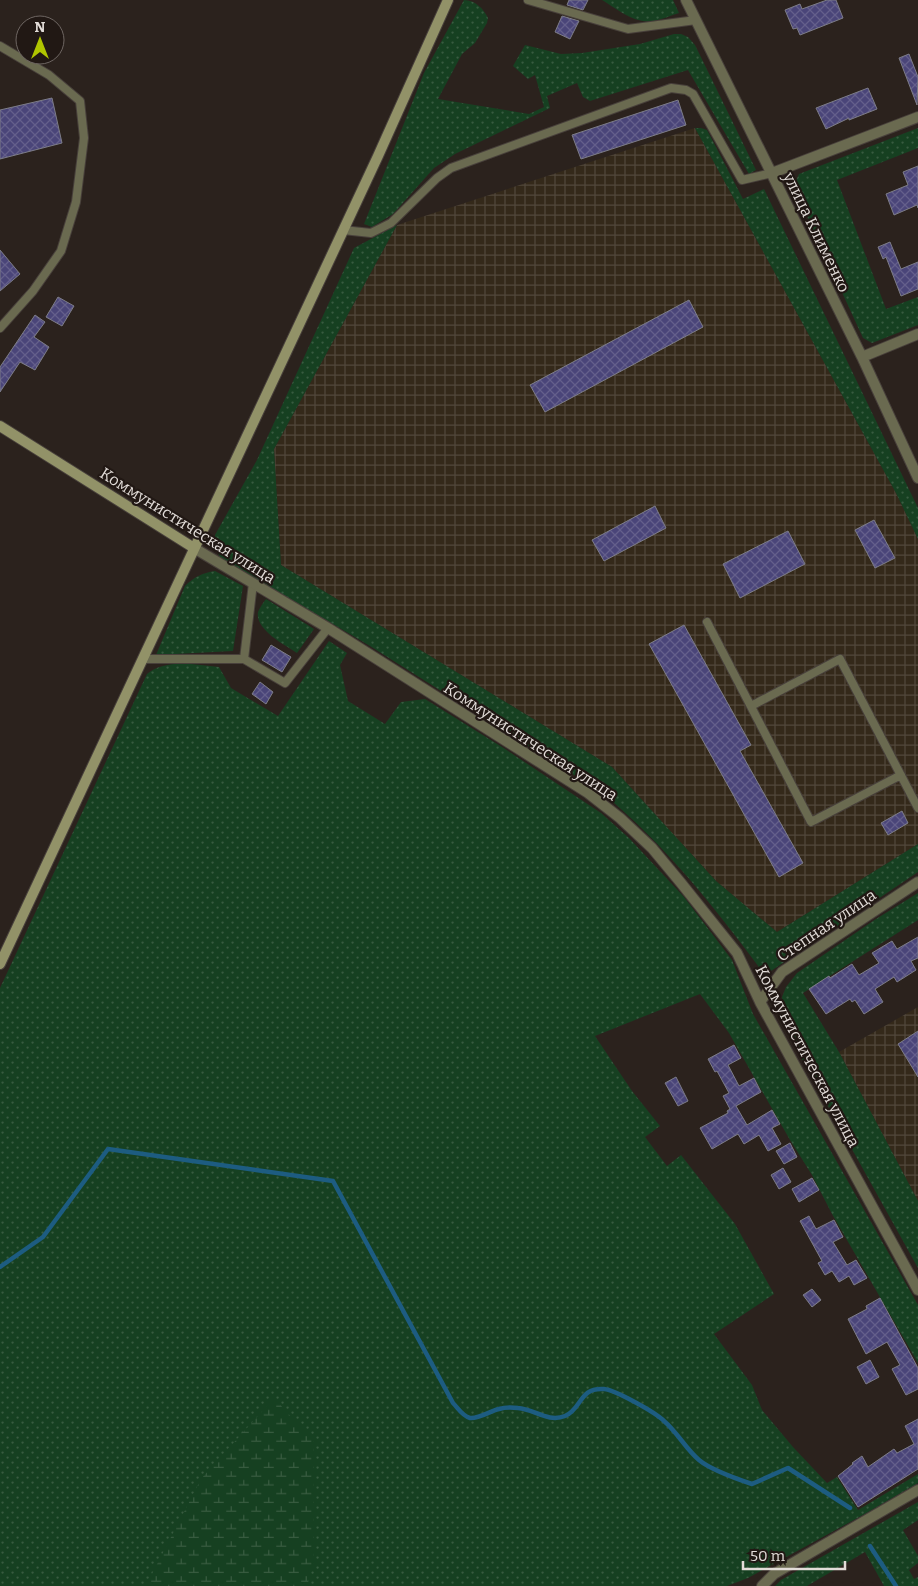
<svg xmlns="http://www.w3.org/2000/svg" width="918" height="1586" viewBox="0 0 918 1586" font-family="Bitter,serif">
<style>
.industrial{fill:url(#industrial-grid)}
.grass{fill:url(#grass-dots)}
.wetland{fill:url(#wetland-marsh)}
.lines{fill:none;stroke-linecap:round;stroke-linejoin:round}
.stream{stroke:#1d5c81;stroke-width:4.5}
.building{fill:url(#building-cross-hatch);stroke:#7d7d88}
.lane-casing{stroke:#48403b;stroke-width:10}
.street-casing{stroke:#48403b;stroke-width:12}
.secondary-casing{stroke:#48403b;stroke-width:12}
.lane{stroke:#6a6a50;stroke-width:8}
.street{stroke:#6a6a50;stroke-width:10}
.secondary{stroke:#929268;stroke-width:10}
.labels{text-anchor:middle;stroke-width:4.5;stroke-linejoin:round;paint-order:stroke}
.street-label{font-size:16px;fill:#e2dcd8;stroke:#211814}
</style>
<defs>
<pattern id="industrial-grid" width="8" height="8" patternUnits="userSpaceOnUse" patternTransform="scale(1.25)"><rect width="8" height="8" fill="#34291a"/><path d="M0 4h8M4 0v8" fill="none" stroke="#51473b"/></pattern>
<pattern id="grass-dots" width="8" height="8" patternUnits="userSpaceOnUse" patternTransform="scale(1.25)"><rect width="8" height="8" fill="#164021"/><path d="M2 2h.1M6 6h.1" fill="none" stroke="#385b40" stroke-width="1.8" stroke-linecap="round"/></pattern>
<pattern id="wetland-marsh" width="20" height="14" patternUnits="userSpaceOnUse" patternTransform="scale(1.25)"><rect width="20" height="14" fill="#164021"/><path d="M1 5h8M5 5V1M11 12h8M15 12V8" fill="none" stroke="#385b40"/></pattern>
<pattern id="building-cross-hatch" width="8" height="8" patternUnits="userSpaceOnUse" patternTransform="scale(1.25)"><rect width="8" height="8" fill="#4a4579"/><path d="M0 0l8 8M0 8l8-8" fill="none" stroke="#645f8b"/></pattern>
</defs>
<rect width="100%" height="100%" fill="#2b221d"/>
<path class="industrial" d="M695,128l201,365 22,46v305l-141,88 -61,-51 -104,-114 -331,-202 -7,-116 123,-224z
M918,1007v194l-79,-149z"/>
<path class="grass" d="M464,0c11,0 20,9 24,18l-1,5 -12,20 -13,11 -24,45 91,15 15,-7 -9,-32 -7,4 -15,-13 12,-21 36,9 21,-1 58,-9 34,-10h7l7,3 7,8 61,125 -7,4 -61,-104 -98,31 -7,-4 -6,-14 -30,13 3,12 -95,46 -21,14 -41,46 -21,13 -8,-3 60,-151z
M602,0h71l6,13c-8,2 -17,7 -26,8 -19,3 -36,-12 -51,-21z
M695,128h6l6,2 36,69 21,-10 154,319v31l-22,-46z
M918,128v20l-81,32 49,129 32,-12v28l-46,18 -9,-5 -67,-146 -1,-9 4,-9z
M397,225l-123,224 7,116 331,202 104,114 61,51 141,-88v28l-153,103c-49,-66 -100,-131 -164,-183l-231,-146 -150,-89 -5,-9v-13l42,-75 97,-212z
M215,571l28,15 -10,65 -77,4 29,-69c9,-9 17,-13 30,-15z
M266,599l48,30 -17,24c-12,-8 -42,-23 -39,-41 2,-5 5,-9 8,-13z
M329,641l18,12 -7,12 8,36 37,23 16,-22 24,-3 77,48 99,66 28,25 55,59 48,63 21,54 165,291v58l-86,-149 -20,-39 -22,-35 -61,-107 -29,-39 -105,42 37,55 28,35 -15,11 22,29 14,-11 54,69 39,70 -60,40 38,51 10,25 31,37 34,36 10,-6 21,33 60,-36v9l-55,32 -115,63 -21,8h-727v-598l147,-314c19,-16 49,-9 72,-7l12,21 47,28z
M918,893v27l-115,73 36,59 79,149v67l-130,-234 -6,-20v-17l4,-10 11,-14 79,-54z
M918,1502v18l-15,10 15,26v7l-9,7 5,9 4,-2v9h-34l-19,-34 -58,34h-32l6,-6z"/>
<path class="wetland" d="M274,1398l40,44v121l-7,23h-159l4,-12 49,-95z"/>
<g class="lines">
<path class="stream" d="M0,1267l43,-30 65,-88 225,32 120,222c5,5 9,13 17,15 9,1 20,-7 29,-9 6,-2 12,-2 19,-1 16,1 30,15 47,8 17,-7 14,-29 39,-27 11,1 51,23 60,32 13,11 22,28 35,39 12,10 38,19 53,24l36,-16 62,40
M870,1546l26,40"/>
</g>
<path class="building" d="M569,0h19l-5,10 -16,-5z
M827,0h9l7,18 -43,17 -3,-7 -4,1 -8,-19 15,-6 2,5z
M562,16l17,5 -9,18 -15,-7z
M909,54l9,23 -1,28 -18,-47z
M868,88l9,21 -28,11v-2l-23,11 -10,-21z
M52,98l10,45 -62,16v-49z
M678,100l8,25 -105,34 -9,-24z
M918,166v42l-1,-3 -23,10 -8,-21 22,-9 -5,-13z
M890,242l11,27 17,-7v27l-17,7 -15,-39 -3,2 -5,-12z
M0,250l20,24 -20,17z
M58,297l16,9 -12,20 -16,-9z
M689,300l14,27 -158,85 -15,-27z
M35,315l10,7 -11,15 15,10 -14,23 -15,-8 -20,30v-25z
M655,506l11,22 -62,33 -12,-21z
M874,520l21,38 -20,10 -20,-38z
M788,531l17,33 -65,34 -17,-34z
M684,625l67,120 -11,6 63,112 -24,14 -130,-233z
M271,645l20,12 -9,15 -20,-12z
M260,682l13,10 -7,12 -14,-10z
M902,811l6,12 -20,12 -7,-12z
M918,937v21l-7,3 5,9 -19,12 -3,-5 -19,12 8,13 -19,12 -9,-14 -3,2 -2,-3 -24,15 -17,-25 20,-13 1,2 22,-14 7,11 20,-12 -7,-10 20,-12 5,8z
M918,1031v46l-20,-33z
M734,1045l7,13 -13,7 11,21 15,-8 7,14 -25,14 11,19 25,-15 8,14 -8,4 9,16 -13,7 -9,-16 -15,9 -6,-10 -26,15 -12,-21 28,-15 -1,-2 3,-2 -7,-13 6,-3 -12,-22 -2,1 -7,-13z
M676,1077l12,24 -10,5 -13,-23z
M790,1143l7,14 -13,7 -8,-13z
M783,1168l8,14 -12,7 -8,-14z
M812,1178l7,12 -20,12 -7,-13z
M809,1216l7,13 18,-9 9,17 -10,5 14,23 9,-5 11,18 -13,7 -5,-9 -10,6 -7,-11 -7,4 -7,-12 4,-2 -22,-40z
M812,1289l9,11 -9,7 -9,-12z
M880,1298l38,70v21l-12,6 -14,-26 8,-4 -13,-23 -21,12 -18,-35 19,-10 -1,-3z
M870,1360l9,17 -13,7 -9,-17z
M918,1419v50l-60,38 -20,-31 15,-12 -1,-1 10,-7 6,11 26,-18 3,4 17,-9 -9,-18z"/>
<g class="lines">
<g class="lane-casing">
<path id="lane" d="M528,0l100,29 68,-9
M0,46l49,29 31,26 4,37 -8,64 -15,49 -28,40 -33,37
M343,230l28,3 20,-10 46,-45 14,-10 220,-80 15,2 7,4 49,86 30,-7
M707,622l104,200 90,-47
M143,659h101l41,24 43,-55
M244,659l9,-76
M751,706l89,-47 78,149"/>
</g>
<g class="street-casing">
<path id="street" d="M686,0l176,357 56,121
M772,173l146,-56
M862,357l56,-23
M194,548l134,80 260,165 32,25 32,30 29,35 56,70 23,49 158,288
M760,1002l22,-30 136,-90
M762,1586l12,-12 144,-84"/>
</g>
<g class="secondary-casing">
<path id="secondary" d="M0,426l194,122
M0,964l378,-808 70,-156"/>
</g>
<use href="#lane" class="lane"/>
<use href="#street" class="street"/>
<use href="#secondary" class="secondary"/>
</g>
<g class="labels">
<g class="street-label">
<text transform="translate(817 232) rotate(64)" y="6">улица Клименко</text>
<text transform="translate(188 525) rotate(32)" y="6">Коммунистическая улица</text>
<text transform="translate(531 741) rotate(33)" y="6">Коммунистическая улица</text>
<text transform="translate(826 925) rotate(-34)" y="6">Степная улица</text>
<text transform="translate(808 1056) rotate(62)" y="6">Коммунистическая улица</text>
</g>
</g>
<g transform="translate(40 40)"><circle r="24" fill="#211814" stroke="#6e6662"/>
<path d="M0-4L9 19L0 12L-9 19Z" fill="#b0c500"/>
<text y="-8" font-size="14" font-weight="bold" text-anchor="middle" fill="#e2dcd8">N</text>
</g>
<path d="M743 1561v8h102v-8" fill="none" stroke="#e2dcd8" stroke-width="2.5"/>
<text x="750" y="1561" font-size="15" fill="#e2dcd8" stroke="#211814" stroke-width="4" paint-order="stroke">50 m</text>
</svg>
